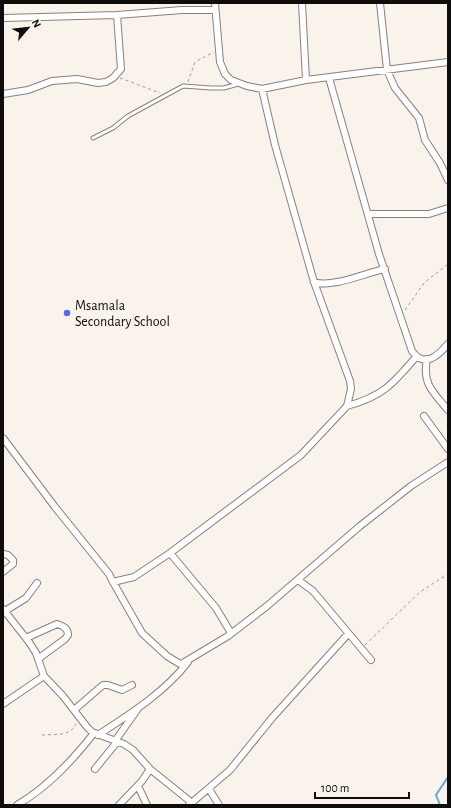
<svg xmlns="http://www.w3.org/2000/svg" width="451" height="808" viewBox="0 0 451 808" font-family="'Alegreya Sans',sans-serif">
<style>
.lines{fill:none;stroke-linecap:round;stroke-linejoin:round}
.stream{stroke:#63a6d8;stroke-width:2}
.lane-casing{stroke:#878179;stroke-width:5}
.street-casing{stroke:#878179;stroke-width:8}
.path{stroke:#9f9a94;stroke-width:1;stroke-dasharray:3 3;stroke-linecap:butt}
.lane{stroke:#fff;stroke-width:3}
.street{stroke:#fff;stroke-width:6}
.poi-dot{fill:#506ee3;stroke:#faf3eb;stroke-width:1.5}
.labels{text-anchor:middle;stroke-width:3;stroke-linejoin:round;paint-order:stroke}
.poi-label{font-size:14px;fill:#0f0d0b;stroke:#faf3eb;text-anchor:start}
</style>
<rect width="100%" height="100%" fill="#faf3eb"/>
<g class="lines">
<path class="stream" d="M440,805l-4,-10 12,-18"/>
<g class="lane-casing">
<path id="lane" d="M93,138l20,-10 15,-12 55,-30 28,2h13l14,-4"/>
</g>
<g class="street-casing">
<path id="street" d="M215,3l5,59 5,12 6,6 16,6 15,3 44,-9 142,-18
M302,3l4,77
M380,3l7,67 8,18 24,30 6,22 15,23 8,17
M3,18l114,-3 65,-5h33
M329,78l50,176 33,97c12,17 25,6 36,-7
M3,94l25,-4 24,-9 25,-2 21,4 8,-1 7,-4 8,-9 -4,-54
M369,214h60l19,-6
M314,282c20,6 50,-9 71,-13
M427,359c-5,25 6,33 21,51
M347,406c36,-10 46,-22 69,-49
M424,416l24,33
M3,438l52,69 54,67 4,8 21,-5 36,-24 131,-98 46,-49 4,-17 -1,-8 -36,-99 -39,-137 -13,-56
M170,553l46,55 15,25 -2,2
M3,554l5,1 5,5v4l-10,8
M298,580l15,11 58,69
M113,582l29,51 25,23 13,8 3,-1 45,-27 39,-30 93,-80 51,-40 37,-24
M3,609l26,33 7,11 8,23 19,20 24,31 5,5 32,12 9,6 17,19 41,33
M5,611l21,-13 11,-15
M26,638l31,-14c6,2 11,4 11,11l-3,4 -27,20
M3,704l41,-28
M74,710l29,-25h5l14,5 10,-5
M98,735c32,-21 67,-43 90,-73
M115,741l22,-31
M95,769l22,-27
M138,786l9,19
M209,789l10,16
M17,805c31,-18 55,-44 77,-72
M119,805l23,-24 8,-12
M189,805l41,-35 42,-52 76,-84"/>
</g>
<path class="path" d="M120,78l40,15
M188,82l7,-20 19,-10
M405,310l19,-27 24,-19
M365,645l55,-53 28,-18
M42,735c12,-1 28,2 34,-11"/>
<use href="#lane" class="lane"/>
<use href="#street" class="street"/>
</g>
<circle class="poi-dot" cx="67" cy="313" r="4"/>
<g class="labels">
<g class="poi-label">
<text x="75" y="310">Msamala<tspan x="75" dy="16">Secondary School</tspan></text>
</g>
</g>
<rect width="451" height="808" fill="none" stroke="#0f0d0b" stroke-width="8"/>
<g transform="translate(28 28) rotate(62)" stroke="#faf3eb" stroke-width="3" paint-order="stroke">
<path d="M0-3L7 15L0 10L-7 15Z" fill="#0f0d0b"/>
<text y="-6" font-size="11" font-weight="bold" text-anchor="middle" fill="#0f0d0b">N</text>
</g>
<path d="M315 792v6h94v-6" fill="none" stroke="#0f0d0b" stroke-width="2"/>
<text x="321" y="792" font-size="12" fill="#0f0d0b" stroke="#faf3eb" stroke-width="3" paint-order="stroke">100 m</text>
</svg>
